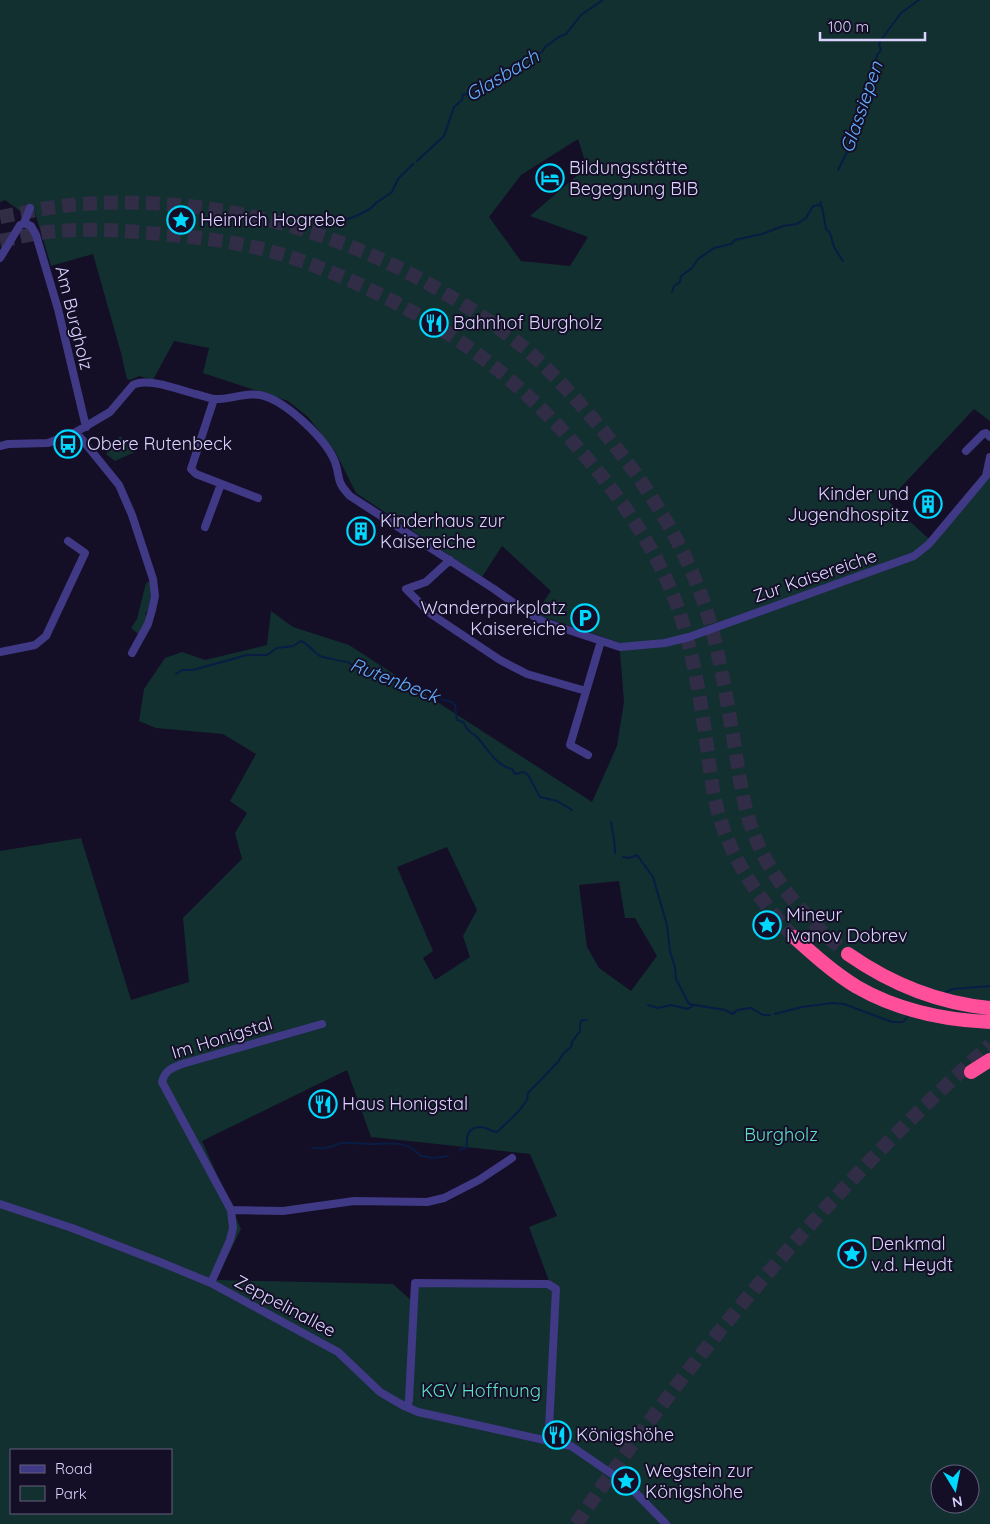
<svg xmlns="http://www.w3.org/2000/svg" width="990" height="1524" viewBox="0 0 990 1524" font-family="Quicksand,sans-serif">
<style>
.green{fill:#123030;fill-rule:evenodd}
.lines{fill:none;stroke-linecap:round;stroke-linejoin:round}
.stream{stroke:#091c44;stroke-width:2}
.highway-tunnel{stroke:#322d47;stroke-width:14;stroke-dasharray:14 7;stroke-linecap:butt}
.street{stroke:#403986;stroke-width:8}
.highway{stroke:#ff4f9b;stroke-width:14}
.labels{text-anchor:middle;stroke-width:4;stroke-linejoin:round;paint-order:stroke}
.poi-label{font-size:18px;fill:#dbd4ff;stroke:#140f26;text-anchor:start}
.street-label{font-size:18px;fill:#dbd4ff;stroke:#140f26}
.park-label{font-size:18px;fill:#5de2c7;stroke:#140f26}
.water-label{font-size:19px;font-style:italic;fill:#62afff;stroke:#140f26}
</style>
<rect width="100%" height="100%" fill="#140f26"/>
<path class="green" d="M0,0h990v421l-16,-12 -86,92 41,38 61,-64v1049h-990v-673l81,-13 50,162 58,-18 -6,-64 59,-59 -7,-26 12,-20 -17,-12 26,-47 -33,-20 -67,-6 -17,-7 5,-32 21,-31 17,-6 23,8 62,-15 4,-34 22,16 56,18 243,157 25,-56 7,-44 -4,-50 4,-8 -89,-30 16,-23 -49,-45 -20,31 -126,-84 -21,-42 -27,-34 -20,-16 -85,-28 6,-25 -35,-7 -21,39 -14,-4 -9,4 -3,-1 -6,-26 -28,-99 -42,12 -17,-57 -11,4 -18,-13 -5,2zM578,139l9,28 -57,49 58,21 -18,29 -49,-5 -32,-44 32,-42zM447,847l30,63 -14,26 7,21 -35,23 -12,-22 10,-7 -36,-84zM619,881l6,37h10l22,38 -26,35 -32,-23 -12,-21 -8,-62zM347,1070l24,67 159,17 27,62 -28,11 20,54 -136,1 -1,19 -19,-17 -177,-4 25,-51 -39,-88zM11,1450h160v63h-160zM940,1474h30v30h-30z
M120,436l15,16 -20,9 -9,-7z
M150,581l3,6 -5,23 -3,4 3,4 -10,16 -7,-6 6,-9 9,-36z"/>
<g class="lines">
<path class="stream" d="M417,161l27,-25 10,-29 8,-7 1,-5 8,-2 25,-15 25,-18 14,-4 7,-4 3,-5 14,-10 7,-3 15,-19 22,-15
M838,170l13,-26 4,-20 16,-41 6,-28 4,-5 -2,-6 2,-4 20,-27 18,-13
M820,205l2,2 4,22 4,4 4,14 9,14
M325,227l31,-11 14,-7 6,-6 16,-11 6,-13 15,-15
M672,292l2,-6 6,-4 1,-6 11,-8 6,-9 16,-11 17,-4 4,-4 27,-6 21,-8 14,-2 9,-6 7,-12 7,-1 1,-3
M176,674l6,-4h11l54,-15h20l10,-7 16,-2 8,-5c8,3 12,11 19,15 2,1 25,6 28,6l5,4 29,8 2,3 3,-1 10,6h7l14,7 12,3 14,8 8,2 3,3 2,15 6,2c2,2 2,5 4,7 2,3 7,5 10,8 10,11 19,29 35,32l3,5 9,-2 4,3 12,22 17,4 15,9
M611,822c2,10 4,20 4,31
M623,857l6,1 8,-3 16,22 14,48 3,26 5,16 1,12 13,25 36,6 8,4 4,-4 14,-2 12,7h7
M946,992l7,-3 37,-3
M648,1005l10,3 13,-3 17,4 6,-4
M775,1014l27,-7 31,-4 11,1 48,18h11l4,-5
M312,1148c5,-1 7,1 12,0 7,0 12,-4 18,-5 10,-1 18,1 28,1 20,0 35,-5 51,12l13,2 14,-2
M460,1150l7,-3c-1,-10 0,-20 14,-20 6,0 10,5 16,5l21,-20 9,-12 1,-7 30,-31 5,-8 8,-7 1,-5 8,-11v-8l2,-3h5"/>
<path class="highway-tunnel" d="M0,217c27,-5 54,-11 82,-13 128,-9 255,24 364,90 29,17 58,36 83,58 26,23 48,48 70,74 43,52 81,109 104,174 15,43 22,90 30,136 5,29 8,59 17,87 17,53 56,97 98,131
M0,241c15,-3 31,-7 47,-9 38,-4 75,-2 113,2 36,3 71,7 106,16 31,8 61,20 90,33 89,41 159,92 223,166 42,48 79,102 100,162 14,41 21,86 27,128 4,28 6,57 15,83 14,42 42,83 73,115
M576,1524c117,-171 259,-341 414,-479"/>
<path class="street" d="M24,223l7,3 5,9 22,74 28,118
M0,258l20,-33 4,-2 6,-15
M214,399l-23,70 5,5 62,24
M76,432l43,53 13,30 21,64 2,17 -3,14 -4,14 -16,29
M0,446l8,-2 40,-1 28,-11 34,-20 23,-27c14,-8 47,5 62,9 6,1 13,4 19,5 17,1 36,-9 53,-2 22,8 60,43 68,65 6,17 0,18 15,34l144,93 34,24 16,9 76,25 45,-4 24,-6 225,-81 15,-12 57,-68 4,-19
M966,451l17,-17 3,-1 4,4
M205,527l16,-43
M450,560l-24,22 -20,7 25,25 69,46 27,14 59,17
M0,652l35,-7 11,-9 39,-83 -17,-12
M588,755l-18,-10 31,-104
M0,1204l72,24 88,34 51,21 127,69 42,40 24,14 14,6 153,34 57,39 38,39
M231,1210l52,1 71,-10 73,1 17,-4 35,-18 33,-22
M211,1283l19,-43 3,-12 -2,-18 -69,-128c3,-12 10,-14 20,-18l140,-40
M404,1406l4,-2 1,-4 6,-117 133,1 8,5 -7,139 -3,12"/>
<path class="highway" d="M794,937c20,18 40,36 63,50 40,23 87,33 133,35
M848,954c43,30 89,49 142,54
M971,1072l19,-12"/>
</g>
<defs>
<g id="hotel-ring" transform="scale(1.4375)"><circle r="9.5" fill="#140f26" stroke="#00d9ff" stroke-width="1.5"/><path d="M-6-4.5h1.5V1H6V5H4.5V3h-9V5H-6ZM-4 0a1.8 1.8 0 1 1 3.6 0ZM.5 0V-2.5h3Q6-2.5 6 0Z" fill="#00d9ff"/></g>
<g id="sight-ring" transform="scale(1.4375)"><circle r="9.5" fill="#140f26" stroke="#00d9ff" stroke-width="1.5"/><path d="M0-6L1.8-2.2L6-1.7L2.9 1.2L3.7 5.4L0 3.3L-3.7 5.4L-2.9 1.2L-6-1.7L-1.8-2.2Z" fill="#00d9ff"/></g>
<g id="restaurant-ring" transform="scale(1.4375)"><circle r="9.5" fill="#140f26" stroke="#00d9ff" stroke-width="1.5"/><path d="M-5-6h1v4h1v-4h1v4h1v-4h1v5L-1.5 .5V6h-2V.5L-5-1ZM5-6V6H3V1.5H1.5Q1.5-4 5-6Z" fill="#00d9ff"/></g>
<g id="bus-ring" transform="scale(1.4375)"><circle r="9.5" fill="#140f26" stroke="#00d9ff" stroke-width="1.5"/><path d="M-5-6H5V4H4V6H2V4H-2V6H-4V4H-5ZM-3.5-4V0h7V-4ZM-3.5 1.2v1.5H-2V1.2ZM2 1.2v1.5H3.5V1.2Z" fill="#00d9ff"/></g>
<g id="building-ring" transform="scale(1.4375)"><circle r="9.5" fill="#140f26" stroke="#00d9ff" stroke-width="1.5"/><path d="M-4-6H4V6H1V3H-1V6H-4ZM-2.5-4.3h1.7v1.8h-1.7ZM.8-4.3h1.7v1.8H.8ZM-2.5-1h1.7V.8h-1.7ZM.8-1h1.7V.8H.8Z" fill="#00d9ff"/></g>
<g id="parking-ring" transform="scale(1.4375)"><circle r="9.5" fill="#140f26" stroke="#00d9ff" stroke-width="1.5"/><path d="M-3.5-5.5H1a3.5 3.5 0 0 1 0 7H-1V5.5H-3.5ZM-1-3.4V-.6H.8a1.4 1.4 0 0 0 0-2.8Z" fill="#00d9ff"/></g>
</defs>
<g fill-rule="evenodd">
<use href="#hotel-ring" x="550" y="178"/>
<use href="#sight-ring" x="181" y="220"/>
<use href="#restaurant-ring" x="434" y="323"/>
<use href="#bus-ring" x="68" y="444"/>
<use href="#building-ring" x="928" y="504"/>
<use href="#building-ring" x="361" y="531"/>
<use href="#parking-ring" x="585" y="618"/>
<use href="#sight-ring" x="767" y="925"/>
<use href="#restaurant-ring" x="323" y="1104"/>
<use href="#sight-ring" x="852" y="1254"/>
<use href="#restaurant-ring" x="557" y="1435"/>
<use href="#sight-ring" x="626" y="1481"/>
</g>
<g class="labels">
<g class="poi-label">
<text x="569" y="174">Bildungsstätte<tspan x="569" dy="21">Begegnung BIB</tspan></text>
<text x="200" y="226">Heinrich Hogrebe</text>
<text x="453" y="329">Bahnhof Burgholz</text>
<text x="87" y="450">Obere Rutenbeck</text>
<text x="909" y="500" text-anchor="end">Kinder und<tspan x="909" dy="21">Jugendhospitz</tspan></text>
<text x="380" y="527">Kinderhaus zur<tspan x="380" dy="21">Kaisereiche</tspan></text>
<text x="566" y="614" text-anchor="end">Wanderparkplatz<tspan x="566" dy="21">Kaisereiche</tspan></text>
<text x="786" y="921">Mineur<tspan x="786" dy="21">Ivanov Dobrev</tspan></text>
<text x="342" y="1110">Haus Honigstal</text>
<text x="871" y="1250">Denkmal<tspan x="871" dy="21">v.d. Heydt</tspan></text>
<text x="576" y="1441">Königshöhe</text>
<text x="645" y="1477">Wegstein zur<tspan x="645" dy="21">Königshöhe</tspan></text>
</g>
<g class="street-label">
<text transform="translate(74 318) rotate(76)" y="6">Am Burgholz</text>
<text transform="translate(815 576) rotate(-19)" y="6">Zur Kaisereiche</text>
<text transform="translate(222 1038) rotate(-17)" y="6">Im Honigstal</text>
<text transform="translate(285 1306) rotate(28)" y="6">Zeppelinallee</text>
</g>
<g class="park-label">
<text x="781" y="1141">Burgholz</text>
<text x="481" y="1397">KGV Hoffnung</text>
</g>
<g class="water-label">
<text transform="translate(502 75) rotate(-31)" y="7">Glasbach</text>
<text transform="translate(861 107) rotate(-71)" y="7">Glassiepen</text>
<text transform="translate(395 680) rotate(21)" y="7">Rutenbeck</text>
</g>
</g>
<rect x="10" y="1449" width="162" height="65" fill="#140f26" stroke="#645e7d"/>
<rect x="20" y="1465" width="25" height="8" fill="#403986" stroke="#645e7d"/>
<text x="55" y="1474" font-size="15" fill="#dbd4ff">Road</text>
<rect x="20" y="1486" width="25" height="15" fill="#123030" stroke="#645e7d"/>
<text x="55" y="1499" font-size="15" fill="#dbd4ff">Park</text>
<g transform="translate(955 1489) rotate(170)"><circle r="24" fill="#140f26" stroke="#645e7d"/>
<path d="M0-4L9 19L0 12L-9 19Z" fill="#00d9ff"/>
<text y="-8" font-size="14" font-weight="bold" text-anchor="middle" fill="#dbd4ff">N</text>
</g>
<path d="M820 32v8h105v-8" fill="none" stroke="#dbd4ff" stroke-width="2.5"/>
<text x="828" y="32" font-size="15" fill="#dbd4ff" stroke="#140f26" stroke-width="4" paint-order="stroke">100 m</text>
</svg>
